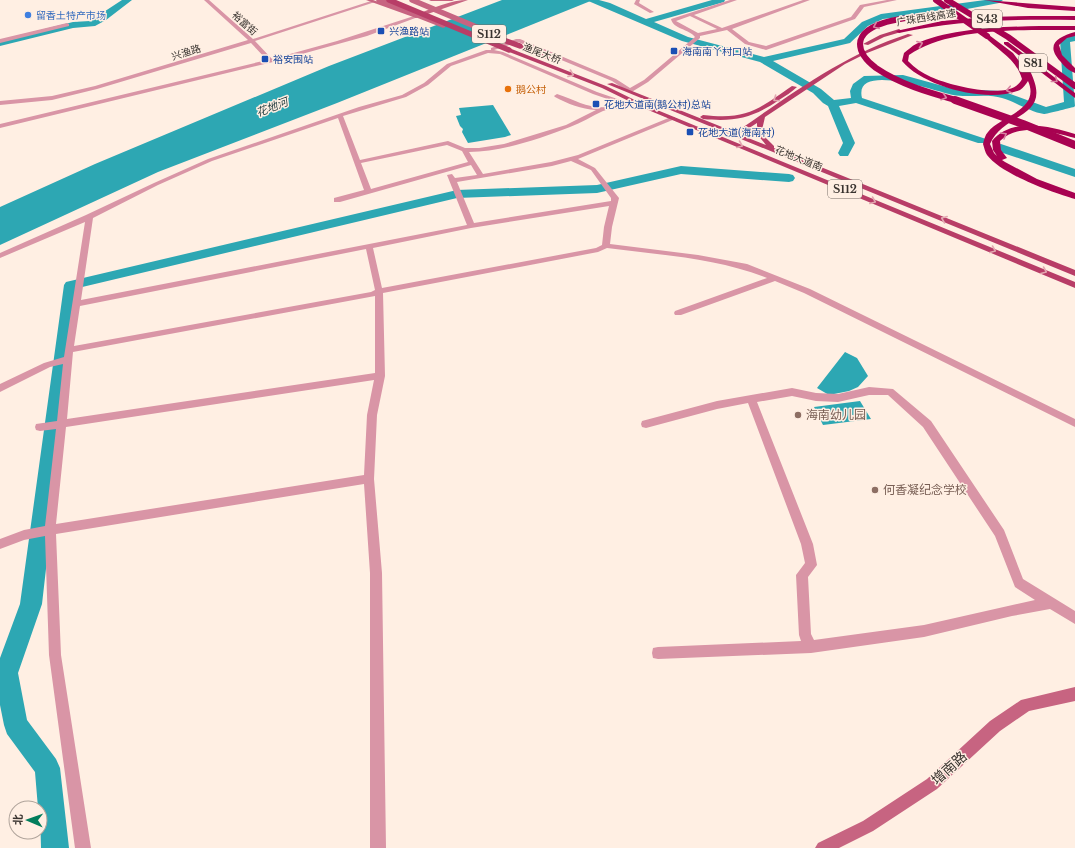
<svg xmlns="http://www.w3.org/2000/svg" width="1075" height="848" viewBox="0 0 1075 848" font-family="'Libre Baskerville','Noto Sans SC',serif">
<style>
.water{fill:#2da7b3}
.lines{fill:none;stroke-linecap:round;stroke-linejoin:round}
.river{fill:#2da7b3;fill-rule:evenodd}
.street{fill:#d995a6;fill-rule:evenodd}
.secondary{fill:#c76481;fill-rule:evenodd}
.primary{fill:#b83d67;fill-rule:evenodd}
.highway{fill:#a80251;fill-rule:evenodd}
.secondary-bridge{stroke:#c76481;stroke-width:5.5}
.primary-bridge{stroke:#b83d67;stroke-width:5.5}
.highway-bridge-far1{stroke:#a80251;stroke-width:6}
.highway-bridge{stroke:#a80251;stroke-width:8}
.oneway{stroke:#d884a1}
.oneway2{stroke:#e3a8b1}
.shop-dot{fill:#3f7fe0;stroke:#ffefe3;stroke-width:1.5}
.transit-dot{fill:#1a4fb4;stroke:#ffefe3;stroke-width:1.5}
.food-dot{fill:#e8710a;stroke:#ffefe3;stroke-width:1.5}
.education-dot{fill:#8d6e63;stroke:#ffefe3;stroke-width:1.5}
.labels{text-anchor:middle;stroke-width:3;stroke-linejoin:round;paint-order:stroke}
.far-shop-label{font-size:10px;fill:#366cbe;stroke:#ffefe3;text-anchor:start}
.far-street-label{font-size:10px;fill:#39332f;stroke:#ffefe3}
.far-transit-label{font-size:10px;fill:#164399;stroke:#ffefe3;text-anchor:start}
.far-food-label{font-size:10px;fill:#c56008;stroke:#ffefe3;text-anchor:start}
.shield{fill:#ffefe3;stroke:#746b65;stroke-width:1}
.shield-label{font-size:11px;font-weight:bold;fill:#39332f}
.far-water-label{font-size:11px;font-style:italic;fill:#263f42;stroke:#ffefe3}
.education-label{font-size:12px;fill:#785e54;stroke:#ffefe3;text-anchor:start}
.near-street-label{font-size:14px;fill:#39332f;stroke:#ffefe3}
</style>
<rect width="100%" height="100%" fill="#ffefe3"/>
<path class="water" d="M502,0h91l-256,103 -179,69 -158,73v-38l95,-43 234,-98z
M493,105l18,30 -6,2 -37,6 -6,-11 1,-3 -3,-3 -4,-10 5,-1 -2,-7z
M845,352l12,6 11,18 -10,11 -9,4 -20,4 -12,-7z
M860,401l11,18 -48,6 -9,-18z"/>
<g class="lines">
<path class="river" d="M122,0h10l-26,20 -11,6 -22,2 -73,18v-6l73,-18 17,-1z
M586,0h13l11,3 36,16 66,-19h13l-1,2 -70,20 34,15 76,20 80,-18 18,-17 19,-8 104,-14h18l-4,3 -32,6 -84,10 -15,7 -18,17 -77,18 48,28 13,11 17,-2 -1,-7 3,-7 11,-8 39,-1 51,14 48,2 44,16 18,-5 -4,-62 2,-2 13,-3v6l-5,1 5,64 -1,1c-5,1 -27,7 -30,7 -14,-2 -28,-12 -42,-16 -15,-5 -33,0 -49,-3 -15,-3 -100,-34 -91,3l124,41 2,2 -2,2h-8l-122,-40 -17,3 16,37 -7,13h-8l-2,-3 5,-10 -15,-37 -5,-3 -10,-10 -53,-31 -78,-21z
M1001,144l74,25v8l-78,-26 -2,-3 2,-3z
M681,166l108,8 4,1 2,3 -2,3 -4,1 -108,-8 -84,19 -140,5 -379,90 -36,316 -24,69 9,47 29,39 4,9 9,80h-28l-1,-40h-2l-3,-36 -28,-38 -3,-9 -4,-20v-47l20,-54 44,-319 2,-3 391,-92 140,-5z"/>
<path class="street" d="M204,0h5l44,39 118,-38 4,1 -120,39 17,18 65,-18 77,-25 4,1 -51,19 -94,26 -273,66v-4l267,-64 -16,-17 -154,46 -45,11 -52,5v-4l52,-5 43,-10 153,-46z
M636,0h4l-1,3 15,9 -4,1 -16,-9z
M730,0h7l-43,15 28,13 81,-28h7l-78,29 17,13 17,4 85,-29 9,-12 27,-5h10l-33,7 -9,12 -89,31 -21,-6 -18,-14 -27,6v2l-52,44 -18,11 -18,-12 -94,-39 -24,8 9,2 94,40 35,12c-8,6 -20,4 -29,7 -11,5 -22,12 -33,16 -31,12 -69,25 -101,25l14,22 68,-12 27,-7 93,-38h4v2l-97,40 17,9 24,30 -7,29 -2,17 88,11 49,9 63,25 265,130v8l-271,-134 -29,-12 -94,34h-6l-1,-2 1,-2 92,-33c-50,-20 -106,-23 -160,-30l-9,4 -215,41 2,83 -8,39 -3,64 8,94 4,275h-16v-275l-6,-89 -308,50 5,121 30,193h-16l-26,-193 -4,-119 -21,4 -24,9v-10l24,-9 21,-4 11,-97 -16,2 -4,-1 -1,-3 1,-3 21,-3 6,-57 -13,3 -50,25v-8l44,-21 20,-6 21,-135 -85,36v-5l86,-38 68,-32 54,-24 151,-52 43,-12 22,-12 23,-19 39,-14h5v-2l25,-9h4l96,40 14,9 14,-8 51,-43c-6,-8 -22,-8 -24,-18zM690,16l27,13 -19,4 -22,-12zM488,53l12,1 93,40 29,10c-28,9 -41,-2 -65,-10l-3,2 1,1c13,7 26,12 41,13l-30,15 -62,19 -25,4h-14l-17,-7 -88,19 -17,-44 63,-19 22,-12 23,-19zM338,118l26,72 -30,8v4h6l131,-37 6,10 -22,3 -3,-4 -5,1 20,50 -386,75 12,-82 65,-33 54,-24zM447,145l15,6 6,11 -97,27 -10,-26zM571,161l20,9 20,28v3l-137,22 -17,-41 95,-16zM609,206l-5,21 -2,18 -6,3 -214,40 -9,-40 98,-20zM366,249l9,41 -4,2 -297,54 6,-40zM375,296v77l-308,46 6,-67zM374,380l-7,35 -3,60 -308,49 10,-97z
M67,23l2,1v2l-69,17v-4z
M869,387l24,2 38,32 73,109 19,49 52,32v13l-25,-15 -38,7 -88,21 -113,16 -153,6 -5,-1 -1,-5 1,-5 5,-1 143,-6 -2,-6 -3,-60 9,-12 -4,-19 -53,-141 -31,6 -71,19 -4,-1 -1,-3 1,-3 75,-20 75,-13 24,5 22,1zM869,395h19l35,32 72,109 20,51 20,13 -111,25 -110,15 -3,-6 -3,-57 9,-12 -4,-21 -56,-142 35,-6 24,5 22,1z"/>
<path class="secondary" d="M366,0h7l43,15c16,-7 35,-15 52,-15l-52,18z
M429,0h25l-2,1h-21z
M1075,687v14l-46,10 -29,20 -63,58 -64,42 -34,17h-24l3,-5 45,-22 64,-42 63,-58 31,-21z"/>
<path class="primary" d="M899,29l3,2 -1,1 -17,5 -16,8 -5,-1 17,-9z
M908,34l5,1 -46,18 -22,11 -80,53 -3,13 3,7 9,9v2l301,122v6l-468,-192 5,-1 120,48 7,-1c54,-37 106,-76 169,-96zM757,123v11l9,11 -28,-11 5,-2z
M520,44l40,17 1,1 -5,1 -38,-16 -1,-1z
M509,48l97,38 39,19 430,177v6l-434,-181 -39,-19 -95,-37 -1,-1z
M792,86l5,1c-5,5 -12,9 -18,13 -26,18 -44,22 -76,19l-3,-2 3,-2c44,5 54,-5 89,-29z"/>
<path class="highway" d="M984,0l91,7v4l-47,-3z
M1031,16h44v4c-59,-1 -118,0 -176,13l-3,-2 46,-10 45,-4z
M1075,26v4c-48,0 -126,-3 -166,25l-1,6c7,7 14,12 23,16 18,8 68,21 85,9 3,-2 5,-5 6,-7 -6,-21 -24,-28 -38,-43l5,-1 24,18 12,16 5,2c24,48 -26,40 -40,73l4,9 3,3 -4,-6 -1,-9c19,-24 58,-15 83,-7v4c-23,-6 -56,-16 -75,3l1,9 6,8 -5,2 3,2 32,17 38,14v6c-22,-6 -74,-25 -88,-44 -2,-3 -3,-8 -4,-11 1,-4 2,-9 5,-12 12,-16 53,-22 40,-51 -2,3 -5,7 -8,9 -31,14 -97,-3 -118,-29l2,-8c4,-3 8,-7 12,-9 39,-19 115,-18 159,-18z
M1075,32v4l-8,2 -8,7 3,10 13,13v5c-6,-2 -11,-7 -15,-12 -15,-17 -2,-24 15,-29z
M1004,42h4l67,51v5l-71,-54z"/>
<path class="secondary-bridge" d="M379,0l64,25
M412,0l86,36"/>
<path class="primary-bridge" d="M389,0l120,50
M487,34l33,12"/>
<path class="highway-bridge-far1" d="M936,0l51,36
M947,0l61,37 67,49
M941,15c-19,1 -80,3 -81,29 0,10 8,18 16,24 25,17 55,25 83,33"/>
<path class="highway-bridge" d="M955,100l68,24 52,21"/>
</g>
<defs><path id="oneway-chevron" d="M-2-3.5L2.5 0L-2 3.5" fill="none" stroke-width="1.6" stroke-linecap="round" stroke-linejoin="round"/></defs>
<g class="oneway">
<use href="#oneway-chevron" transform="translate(876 26) rotate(157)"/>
<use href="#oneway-chevron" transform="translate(920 44) rotate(-21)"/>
<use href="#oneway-chevron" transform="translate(1055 80) rotate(38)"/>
<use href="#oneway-chevron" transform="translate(1009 90) rotate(168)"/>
<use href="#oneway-chevron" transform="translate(944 97) rotate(18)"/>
<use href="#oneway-chevron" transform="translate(1004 135) rotate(-30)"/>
</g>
<g class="oneway2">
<use href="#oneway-chevron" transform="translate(571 74) rotate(21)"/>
<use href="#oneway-chevron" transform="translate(776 99) rotate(146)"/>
<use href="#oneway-chevron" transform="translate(740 145) rotate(22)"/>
<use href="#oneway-chevron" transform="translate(873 201) rotate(22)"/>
<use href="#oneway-chevron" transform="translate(944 219) rotate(-158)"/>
<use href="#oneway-chevron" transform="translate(993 250) rotate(22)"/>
<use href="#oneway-chevron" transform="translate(1044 271) rotate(23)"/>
</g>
<circle class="shop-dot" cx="28" cy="15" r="4"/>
<g class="transit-dot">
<rect x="377" y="27" width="8" height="8" rx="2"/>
<rect x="670" y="47" width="8" height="8" rx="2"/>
<rect x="261" y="55" width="8" height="8" rx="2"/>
<rect x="592" y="100" width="8" height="8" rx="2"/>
<rect x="686" y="128" width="8" height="8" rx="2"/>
</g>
<circle class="food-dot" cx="508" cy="89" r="4"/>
<g class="education-dot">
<circle cx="798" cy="415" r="4"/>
<circle cx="875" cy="490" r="4"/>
</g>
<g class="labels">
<g class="far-shop-label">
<text x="36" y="19">留香土特产市场</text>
</g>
<g class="far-street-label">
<text transform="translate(926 17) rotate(-9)" y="4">广珠西线高速</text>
<text transform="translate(245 23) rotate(42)" y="4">裕富街</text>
<text transform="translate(186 52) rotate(-17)" y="4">兴渔路</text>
<text transform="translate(542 53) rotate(21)" y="4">渔尾大桥</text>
<text transform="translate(799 158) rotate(22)" y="4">花地大道南</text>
</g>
<g class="far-transit-label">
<text x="389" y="35">兴渔路站</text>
<text x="682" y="55">海南南丫村口站</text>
<text x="273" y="63">裕安围站</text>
<text x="604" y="108">花地大道南(鹅公村)总站</text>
<text x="698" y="136">花地大道(海南村)</text>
</g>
<g class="far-food-label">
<text x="516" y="93">鹅公村</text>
</g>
<g class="shield">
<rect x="972" y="10" width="30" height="18" rx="3"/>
<rect x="472" y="25" width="34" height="18" rx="3"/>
<rect x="1019" y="54" width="28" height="18" rx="3"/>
<rect x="828" y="180" width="34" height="18" rx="3"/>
</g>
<g class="shield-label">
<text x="987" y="23">S43</text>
<text x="489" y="38">S112</text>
<text x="1033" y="67">S81</text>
<text x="845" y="193">S112</text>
</g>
<g class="far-water-label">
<text transform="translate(272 107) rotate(-21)" y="4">花地河</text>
</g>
<g class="education-label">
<text x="806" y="419">海南幼儿园</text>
<text x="883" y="494">何香凝纪念学校</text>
</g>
<g class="near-street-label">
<text transform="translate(949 768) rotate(-42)" y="5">增南路</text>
</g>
</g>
<g transform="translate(28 820) rotate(272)"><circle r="19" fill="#ffefe3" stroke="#b0a49b"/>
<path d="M0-3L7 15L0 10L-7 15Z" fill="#027d5b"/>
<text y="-6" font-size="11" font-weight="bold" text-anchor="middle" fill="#39332f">北</text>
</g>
</svg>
